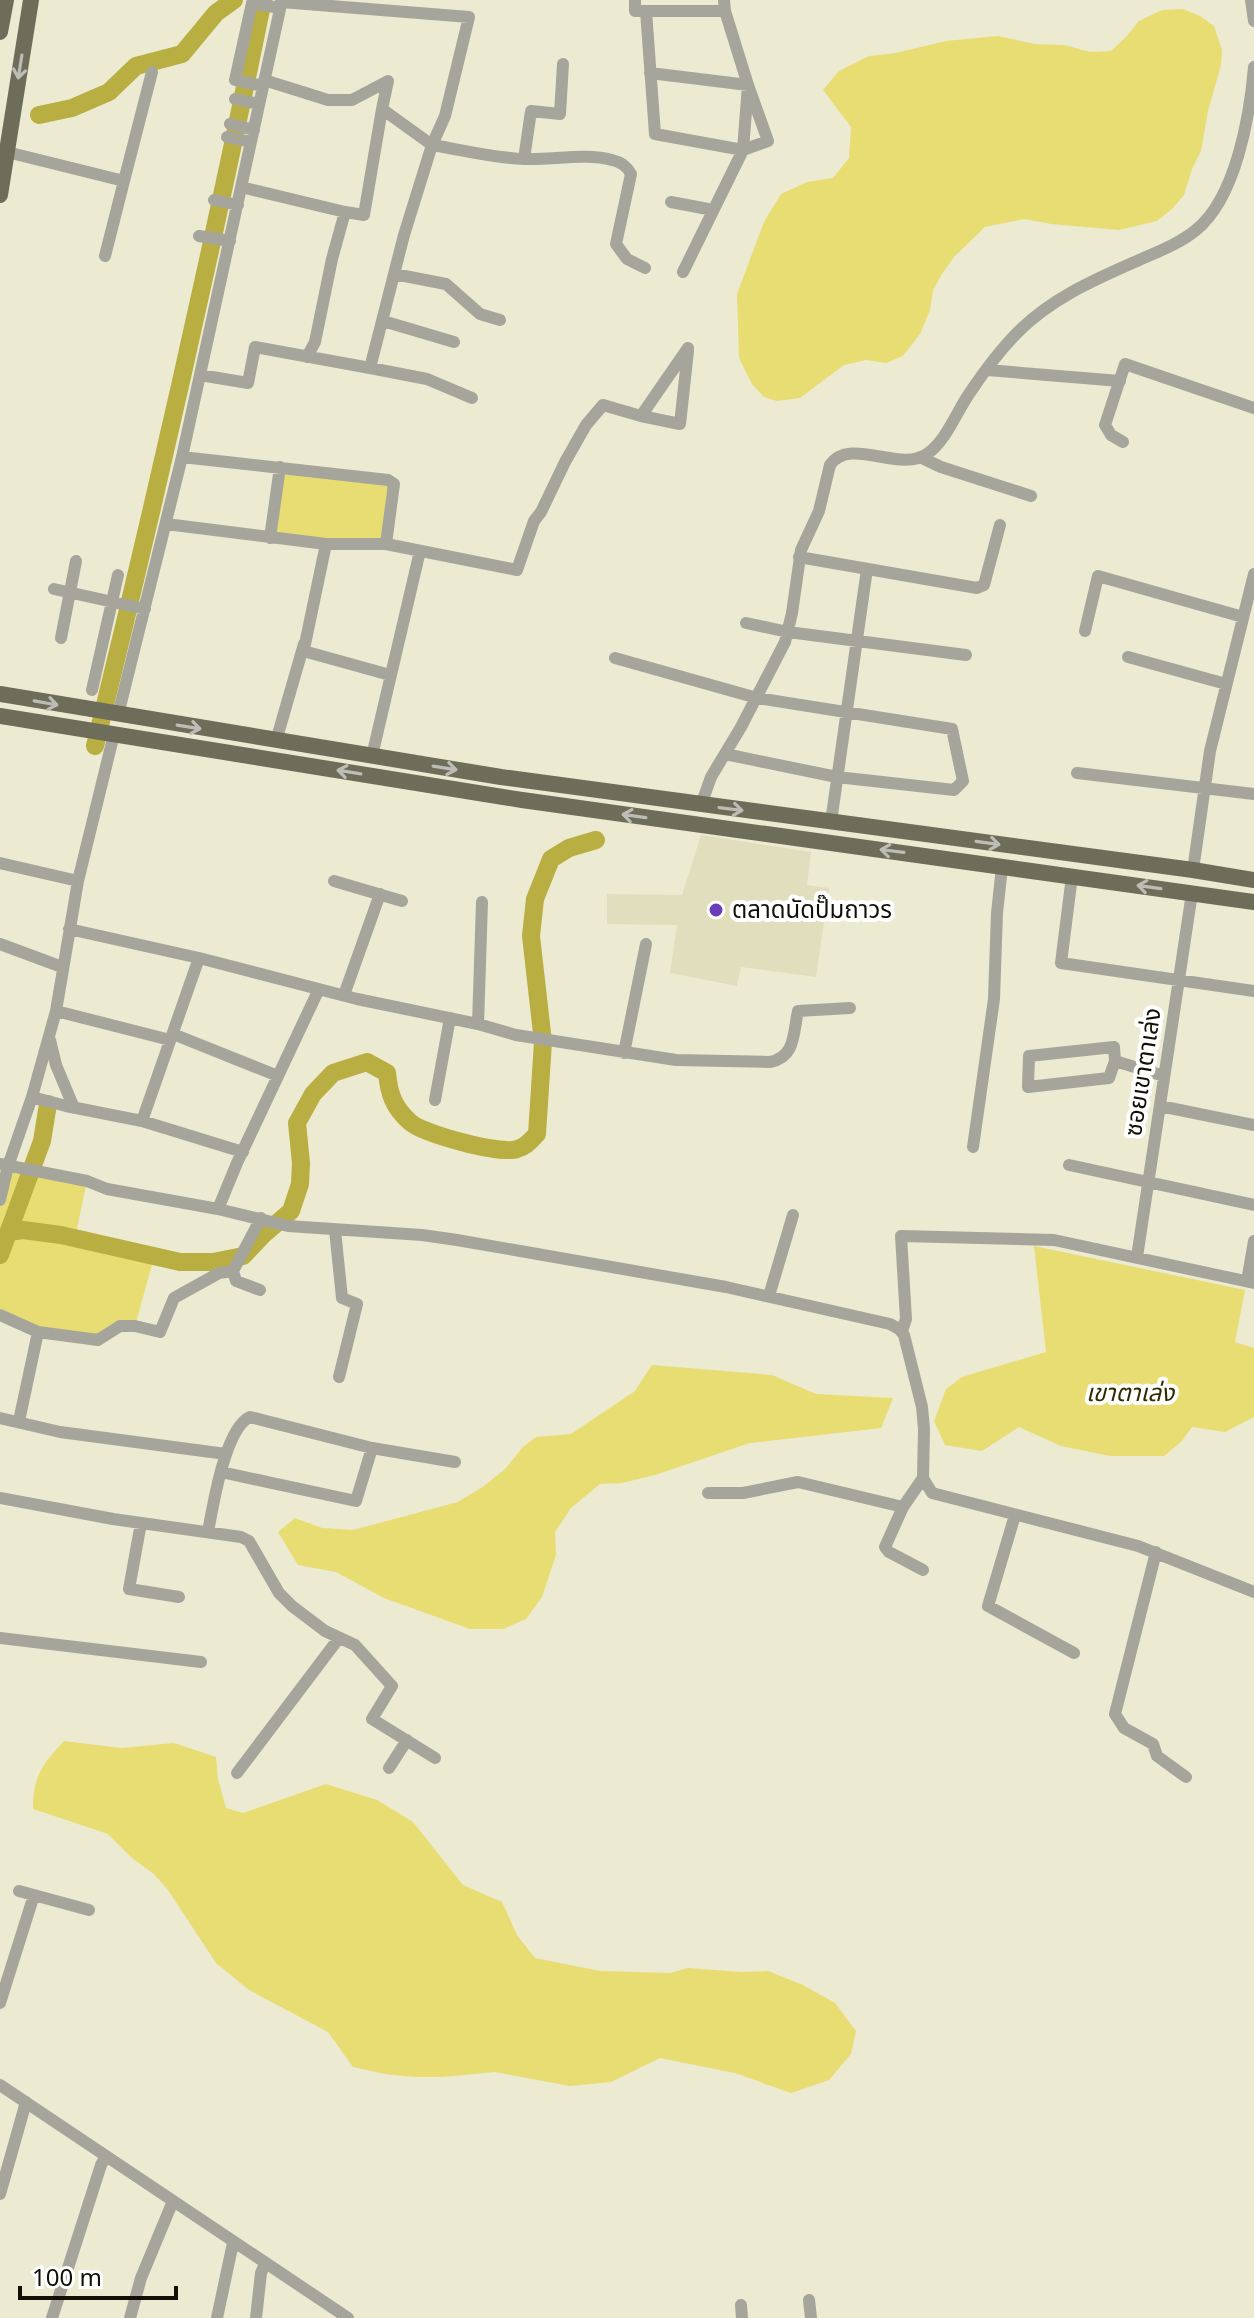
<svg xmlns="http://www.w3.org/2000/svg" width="1254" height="2318" viewBox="0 0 1254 2318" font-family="Georgia,'Noto Sans Thai',serif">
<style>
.built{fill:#e1debe}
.green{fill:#e7dd72}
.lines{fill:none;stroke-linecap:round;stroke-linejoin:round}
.river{stroke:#b9ae41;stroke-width:18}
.minor{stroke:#a6a59b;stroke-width:12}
.major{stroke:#6e6d5a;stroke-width:16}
.oneway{stroke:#bebdb5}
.poi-dot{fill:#693eb6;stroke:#fff;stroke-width:3}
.labels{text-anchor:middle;stroke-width:8;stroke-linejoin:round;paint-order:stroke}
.poi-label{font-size:24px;fill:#111007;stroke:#fff;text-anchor:start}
.street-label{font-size:24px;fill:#111007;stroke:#fff}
.park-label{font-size:24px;font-style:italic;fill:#312c00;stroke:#fff}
</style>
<rect width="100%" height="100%" fill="#ecead1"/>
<path class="built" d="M701,835l110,17 -4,33 22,3 -13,89 -75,-10 -4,19 -67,-13 7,-48 -70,-1v-30l75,1z"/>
<path class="green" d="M1183,9l17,7 14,10 8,24 -1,15 -13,46 -7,40 -9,18 -8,26 -12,14 -15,12 -38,9 -68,-6 -27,-5 -39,8 -31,30 -12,17 -9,16 -3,20 -10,24 -17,22 -17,7 -20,-3 -22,5 -44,33 -23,3 -13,-4 -12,-13 -13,-26 -2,-64 27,-72 17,-28 26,-12 26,-4 16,-20 2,-31 -28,-37 16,-19 30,-15 27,-3 50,-12 52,-5 37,8 29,1 26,7 21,-1 15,-14 13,-16 23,-11z
M280,467l108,13 -2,64 -116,-6z
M8,1166l79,15 -11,52 79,21 -20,72 -37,14 -60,-8 -38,-17v-115z
M1034,1246l211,44 -10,52 19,6v69l-29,15 -33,-5 -10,14 -18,15h-54l-49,-10 -42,-19 -37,24 -37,-6 -11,-24 12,-32 16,-12 84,-25z
M652,1365l120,10 44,19 77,4 -12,30 -131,15 -95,32 -33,8 -22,1 -29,24 -16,24 1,23 -14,42 -16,22 -23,10h-33l-86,-31 -48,-26 -38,-7 -20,-33 17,-14 27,10 31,2 105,-28 26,-16 21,-17 18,-22 13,-10 35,-3 64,-43z
M64,1741l58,7 52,-5 42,14 2,22 8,29 17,5 83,-29 51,16 36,22 50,63 39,17 15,33 18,23 65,13 70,2 18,-5 53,4 27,-1 35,14 32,18 21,28 -5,23 -22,26 -38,13 -56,-20 -75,-15 -49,24 -41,4 -75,-14 -52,5h-29l-29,-3 -32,-7 -25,-35 -79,-42 -33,-27 -48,-73 -14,-16 -22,-16 -24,-24 -75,-25c0,-33 9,-44 31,-68z"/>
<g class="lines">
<path class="river" d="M39,115l33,-7 37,-16 27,-26 46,-12 34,-41 18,-13
M95,746c61,-248 117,-496 168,-746
M9,1232l14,-2 38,5 119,27h33l30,-6 20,-21 28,-24 9,-27 1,-21 -4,-40 16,-29 20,-21 34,-11 20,11c2,20 6,34 23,49 13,12 91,33 107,27 9,-2 14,-9 20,-15l6,-92 -12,-106 4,-37 16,-40 18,-11 27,-8
M0,1255l42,-114 6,-37"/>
<path class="minor" d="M635,0v11h11l9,123 88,16 -60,122
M1251,0l3,21
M281,2l188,15 -24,99 -13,29 -50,-36 -18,106 -19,-3
M646,11h79
M650,73l98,12 20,56 -25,9 5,-65 -23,-74 -1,-11
M264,80l64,20h24l36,-19 -6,28
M263,86l-28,-6 17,-77 28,5
M235,99l24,5
M230,124l24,6
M227,137l24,5
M7,152l117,29 28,-109
M524,159l7,-48 29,3 3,-50
M241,187l104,25 -13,47 -17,83 -8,15
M214,200l24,5
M671,202l42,8
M199,236l31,5
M105,256l19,-75
M394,274l52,10 34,30 20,6
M383,321l71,21
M370,368l57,11 45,19
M987,370l133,11
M200,375l48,8 7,-36 115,21 34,-133 28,-90c31,5 62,13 93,14 27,1 62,-6 87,1 9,2 15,6 19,14l-15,70 11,15 18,9
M641,416l39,8 8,-73
M1123,442l-12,-7 -6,-10 20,-61 129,44
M182,457l206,23 6,4 -8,60
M920,457l21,10 90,29
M166,524l160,20h60l131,26 17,-49 7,-9 24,-50 21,-37 17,-20 38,11 47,-68
M270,538l10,-71
M326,544l-22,105 3,3 83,23
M799,557l178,31 7,-3 16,-60
M54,589l91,20
M746,623l42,9 178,23
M1085,631l13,-55 145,41
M61,638l15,-77
M1128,657l98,27
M615,658l142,40 195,31 11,52 -9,9 -117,-13 -112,-23
M92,690l26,-115
M118,715l64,-258 100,-457
M276,741l28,-97
M372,756l48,-205
M1077,773l177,21
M701,805l10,-28 30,-50 44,-85 7,-29 9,-63 18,-39 11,-46c20,-29 69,8 97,-11 19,-13 29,-41 42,-60 14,-21 31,-44 49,-62 34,-34 76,-52 119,-71 20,-9 42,-17 59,-31 40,-32 54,-115 58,-163
M831,822l36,-253
M0,863l78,18
M1193,870l17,-119 44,-177
M1072,876l-11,87 193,28
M334,881l68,20
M69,929l130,29 158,41 121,25 38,11 160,25 94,2c26,-5 23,-29 28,-51l52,-3
M0,944l62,23
M344,995l36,-101
M56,1011l114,29
M478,1024l4,-122
M173,1034l105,42
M50,1040l6,25 18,43
M624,1053l22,-109
M1115,1061l-6,17 -81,9 1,-31 85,-9 1,14 49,15
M32,1097l34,9 76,15 101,31
M435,1100l15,-82
M1160,1106l94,19
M142,1121l57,-163
M973,1147l21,-148 3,-86 5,-46
M0,1164l87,17 20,8 111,20 70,17 134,9 35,5 269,47 164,37 9,5 5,6 18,72 2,22 -1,49 9,15 206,53 116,46
M1069,1165l185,40
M0,1200l8,-34 24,-69 24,-86 22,-130 36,-147
M218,1209l19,-46 82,-174
M335,1230l7,68 15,6 -18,73
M1137,1257l55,-364
M233,1271l3,10 24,9
M1247,1281l7,-40
M769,1296l24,-81
M0,1315l38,17 60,8 22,-14h15l25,6 14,-34 45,-25 14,-2 28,-53
M902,1331l4,-12 -5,-83 153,4 200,43
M0,1418l60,14 166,22
M19,1421l19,-89
M221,1472l135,29 16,-53
M708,1493h35l55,-11 105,25 20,-29
M0,1498l113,21 128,18 8,4 30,52 13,13 33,25 30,14 37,41 -20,33 63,39
M903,1507l-18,40 4,5 34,18
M1015,1515l-27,91 86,47
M141,1523l-12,66 50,8
M208,1532c5,-26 17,-104 42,-115l122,31 83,14
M1156,1552l-41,162 9,14 29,16 4,12 29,21
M0,1638l201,24
M389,1768l18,-28
M237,1773l102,-135
M19,1891l70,19
M0,2003l34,-108
M0,2085l348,233
M0,2194l26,-92
M809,2300l2,18
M741,2305l1,13
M52,2318l49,-153 5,-9
M130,2318l11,-40 32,-77
M217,2318l16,-75
M256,2318l5,-45 4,-9"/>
<path class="major" d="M0,32l6,-32
M0,195l31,-195
M0,694l501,83 692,93 61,10
M0,716l522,84 732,102"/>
</g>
<defs><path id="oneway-shaft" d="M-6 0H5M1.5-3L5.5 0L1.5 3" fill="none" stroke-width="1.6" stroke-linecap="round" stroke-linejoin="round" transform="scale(2)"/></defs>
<g class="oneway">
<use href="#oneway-shaft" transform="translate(20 67) rotate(99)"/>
<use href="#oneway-shaft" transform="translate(46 703) rotate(10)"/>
<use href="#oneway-shaft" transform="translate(189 727) rotate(9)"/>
<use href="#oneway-shaft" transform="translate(445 768) rotate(9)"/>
<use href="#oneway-shaft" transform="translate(349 772) rotate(-171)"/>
<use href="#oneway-shaft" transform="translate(731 809) rotate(7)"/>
<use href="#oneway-shaft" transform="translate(634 816) rotate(-172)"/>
<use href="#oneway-shaft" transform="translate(988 843) rotate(8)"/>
<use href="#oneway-shaft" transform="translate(892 851) rotate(-173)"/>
<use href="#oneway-shaft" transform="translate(1149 887) rotate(-172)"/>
</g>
<circle class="poi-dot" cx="716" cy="910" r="8"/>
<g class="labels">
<g class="poi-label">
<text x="732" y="918">ตลาดนัดปั๊มถาวร</text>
</g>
<g class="street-label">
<text transform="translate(1143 1072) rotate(-81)" y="8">ซอยเขาตาเล่ง</text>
</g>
<g class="park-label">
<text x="1130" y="1401">เขาตาเล่ง</text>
</g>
</g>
<path d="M20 2286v12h156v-12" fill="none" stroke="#111007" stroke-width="4"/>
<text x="32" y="2286" font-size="24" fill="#111007" stroke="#ffffff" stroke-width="6" paint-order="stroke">100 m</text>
</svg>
